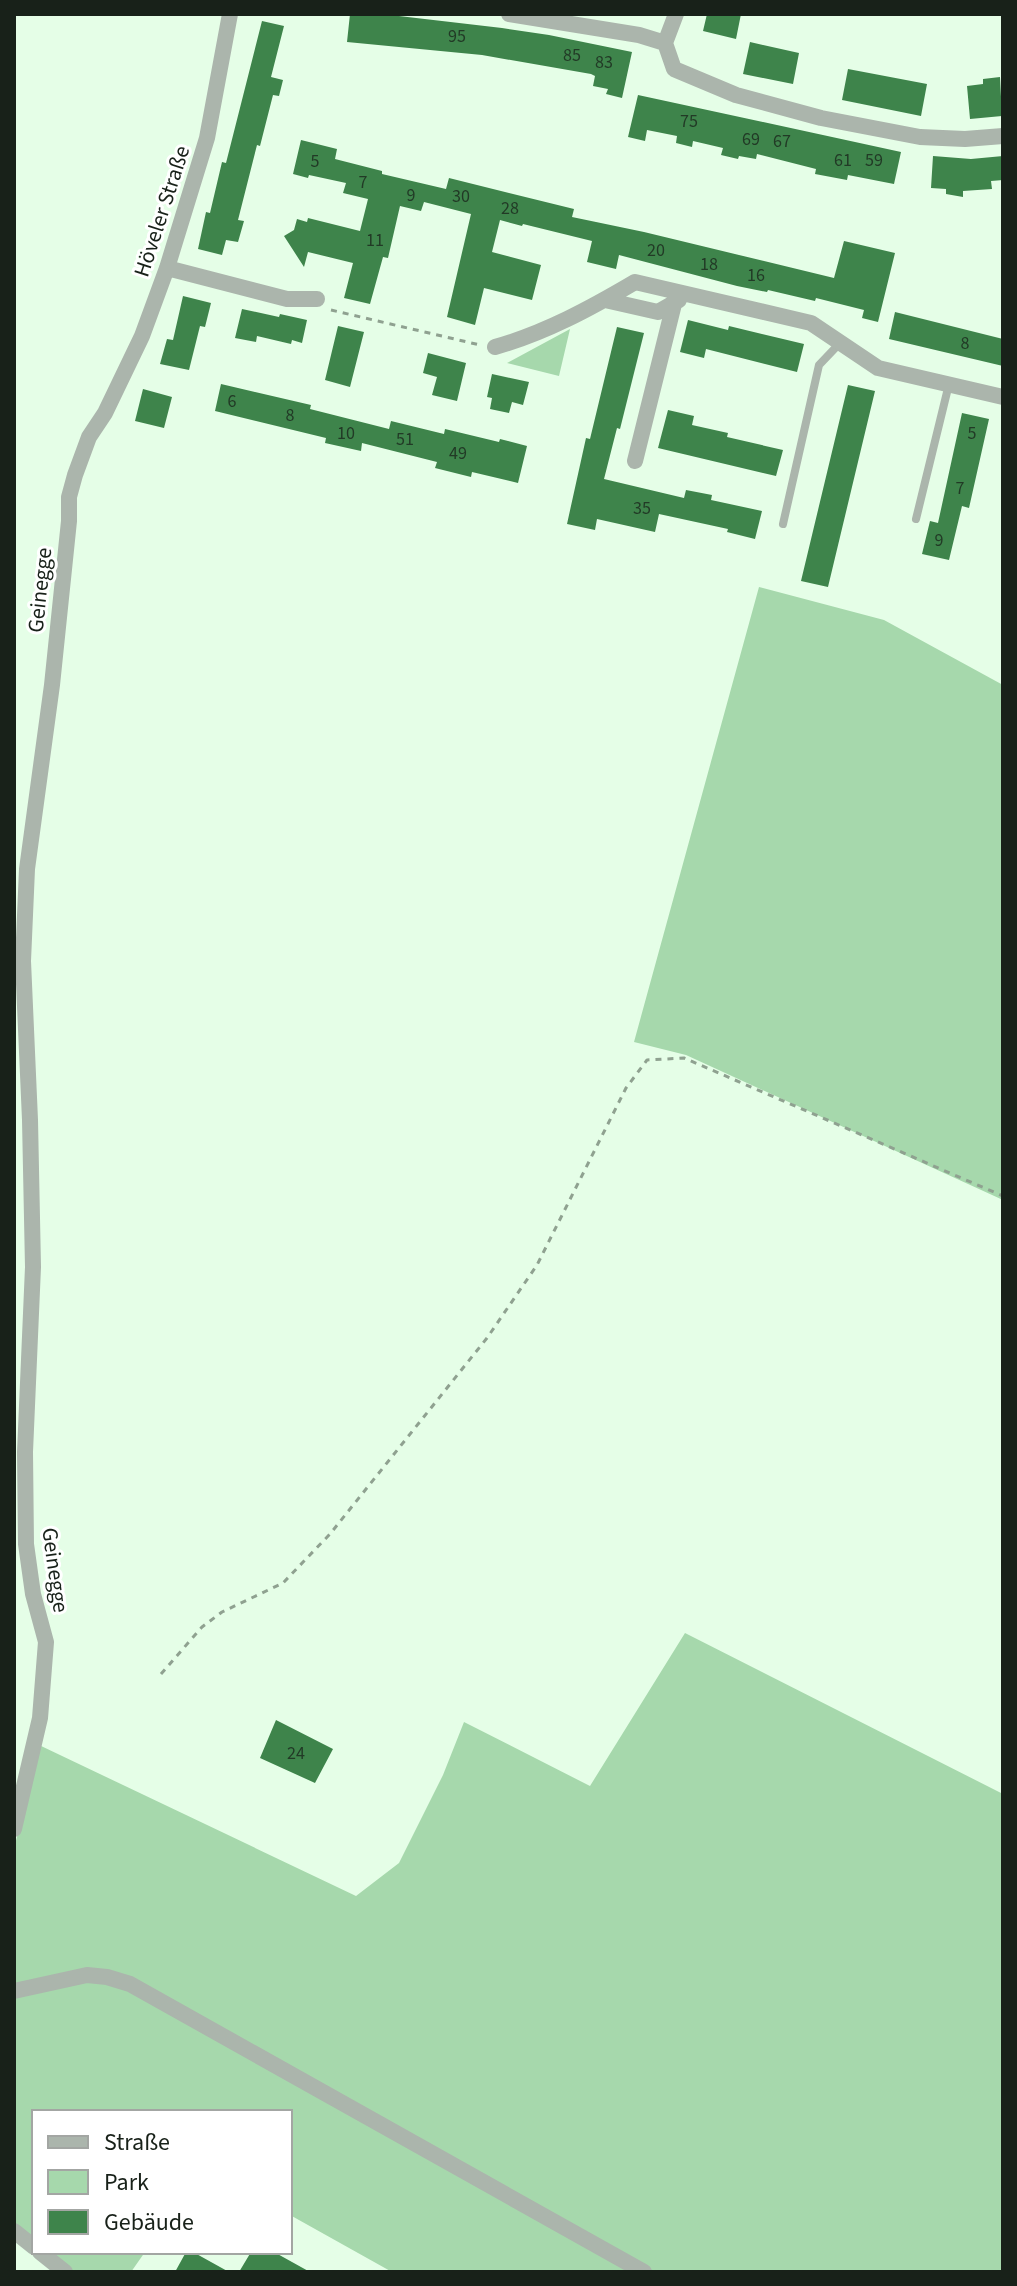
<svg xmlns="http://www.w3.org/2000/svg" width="1017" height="2286" viewBox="0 0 1017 2286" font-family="'Source Sans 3',sans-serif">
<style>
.green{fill:#a6d8ac}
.building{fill:#3e844b}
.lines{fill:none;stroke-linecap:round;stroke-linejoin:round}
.path{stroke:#8fa190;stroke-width:3;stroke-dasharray:6 6;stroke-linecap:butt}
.service{stroke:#abb5ac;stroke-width:8}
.minor{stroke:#abb5ac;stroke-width:16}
.labels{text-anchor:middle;stroke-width:6;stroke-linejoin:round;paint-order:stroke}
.number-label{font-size:18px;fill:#223a26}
.street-label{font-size:22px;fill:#182119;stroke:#fff}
</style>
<rect width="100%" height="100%" fill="#e5fee7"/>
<path class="green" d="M570,329l-11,47 -52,-13z
M759,587l125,33 119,65v515l-317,-145 -52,-13z
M685,1633l318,161v478h-611l-102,-57v-103h-256v128l-20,-16v-375l25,-104 317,151 43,-33 44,-88 21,-53 126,64z
M48,2252h97l-14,20h-58z"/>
<path class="building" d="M350,14l49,2 103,12 47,7 83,17 -10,46 -16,-4 2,-5 -15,-3 2,-10 -4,-2 -109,-19 -135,-13z
M707,14h34l-5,25 -33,-8z
M262,21l22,5 -13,51 12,3 -4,16 -6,-1 -13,51 -3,-1 -19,75 6,1 -6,21 -12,-2 -4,15 -24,-6 8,-37 4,1 12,-51 4,1z
M750,42l49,11 -6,31 -50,-10z
M848,69l79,15 -6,32 -79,-16z
M1000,77l2,39 -32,3 -3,-33 16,-2v-5z
M638,95l263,57 -7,32 -46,-9 -1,5 -32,-6 1,-5 -59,-15 -1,5 -17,-3 -1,3 -17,-4 2,-7 -30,-7 -1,6 -16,-4 1,-7 -30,-6 -2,11 -17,-4z
M301,140l36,9 -2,10 47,12v3l64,15 3,-11 125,31 -2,8 72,15 190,46 10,-37 51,12 -17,69 -16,-4 2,-8 -48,-12 -1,3 -47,-11 -1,2 -30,-6 -118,-31 -3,14 -29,-7 5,-21 -69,-17 -1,2 -22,-6 -8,32 49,13 -9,35 -48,-12 -9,37 -28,-8 24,-103 -47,-12 -3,9 -21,-5 -12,52 -5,-1 -13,47 -26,-6 9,-35 -45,-11 -4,15 -20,-31 10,-6 3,-11 10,3 1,-4 52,13 8,-32 -25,-6 3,-10 -37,-8 -1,3 -15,-4z
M933,156l38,3 32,-3v24l-12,1 1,8 -29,2v6l-17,-3v-5l-15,-1z
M183,296l28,7 -6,24 -5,-1 -11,44 -29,-6 7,-25 6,1z
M242,309l37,8 1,-3 27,6 -5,23 -10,-3 -1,4 -34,-8 -1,6 -21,-4z
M895,312l108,27v27l-114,-27z
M688,320l40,10 1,-4 75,18 -7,28 -91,-23 -2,9 -24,-6z
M338,326l26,6 -14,55 -25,-7z
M617,327l27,6 -24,96 -3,-1 -13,51 80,19 2,-8 26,5 -1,5 51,11 -7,28 -28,-7 1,-3 -69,-15 -4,18 -58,-13 -2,11 -28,-6 19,-86 4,1z
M428,353l38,10 -9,38 -25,-6 5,-18 -14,-4z
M492,374l37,8 -6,23 -11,-3 -3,11 -19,-4 2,-11 -5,-1z
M221,384l90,21 -1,4 79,20 2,-8 53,13 1,-5 54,13 1,-3 27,7 -9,37 -46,-11 -1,5 -36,-9 2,-6 -75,-19 -1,8 -36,-8 1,-5 -111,-27z
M848,385l27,6 -47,196 -27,-6z
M143,389l29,8 -8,31 -29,-7z
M668,410l26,6 -2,9 36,8 -1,4 56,13 -7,26 -118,-28z
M962,413l27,6 -20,89 -7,-2 -13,54 -27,-6 8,-33 8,2z
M276,1720l57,29 -18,34 -55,-25z
M186,2252h7l36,20h-54z
M251,2252h23l36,20h-71z"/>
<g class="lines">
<path class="path" d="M331,310l149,35
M161,1674l41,-47 20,-15 61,-29 47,-49 157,-196 50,-73 89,-177 21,-28 37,-2 319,138"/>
<path class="service" d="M916,519l33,-135
M783,524l36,-159 21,-22"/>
<path class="minor" d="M509,14l130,21 26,8 9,26 62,26 85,23 99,19 45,2 38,-3
M665,43l11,-29
M167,268l120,31h30
M605,300l53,12 21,-12
M495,347c50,-14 96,-39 140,-65l176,41 67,45 125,29
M635,461l39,-157
M14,1829l26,-111 6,-76 -13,-48 -7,-50 -1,-92 8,-185 -3,-147 -7,-159 4,-92 25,-184 17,-164v-24l6,-22 14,-38 16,-24 37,-77 25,-68 40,-130 23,-124
M14,1991l73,-16 20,2 23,7 514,288
M14,2231l20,16
M40,2252l25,20"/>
</g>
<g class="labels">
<g class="number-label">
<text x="457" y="42">95</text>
<text x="572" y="61">85</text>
<text x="604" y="68">83</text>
<text x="689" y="127">75</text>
<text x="751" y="145">69</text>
<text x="782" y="147">67</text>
<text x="843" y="166">61</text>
<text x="874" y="166">59</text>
<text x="315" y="167">5</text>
<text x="363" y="188">7</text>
<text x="411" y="201">9</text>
<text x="461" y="202">30</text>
<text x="510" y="214">28</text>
<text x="375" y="246">11</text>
<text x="656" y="256">20</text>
<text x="709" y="270">18</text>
<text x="756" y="281">16</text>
<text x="965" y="349">8</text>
<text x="232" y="407">6</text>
<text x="290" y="421">8</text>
<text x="346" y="439">10</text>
<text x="972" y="439">5</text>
<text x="405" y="445">51</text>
<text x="458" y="459">49</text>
<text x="960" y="494">7</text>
<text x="642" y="514">35</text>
<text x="939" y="546">9</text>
<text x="296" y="1759">24</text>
</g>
<g class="street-label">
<text transform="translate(161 211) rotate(-72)" y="8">Höveler Straße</text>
<text transform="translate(39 590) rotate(-84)" y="8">Geinegge</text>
<text transform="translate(56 1570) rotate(82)" y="8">Geinegge</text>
</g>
</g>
<rect width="1017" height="2286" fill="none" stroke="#182119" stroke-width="32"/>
<rect x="32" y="2110" width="260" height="144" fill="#ffffff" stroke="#a3a6a3" stroke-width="2"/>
<rect x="48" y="2136" width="40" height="12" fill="#abb5ac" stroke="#a3a6a3" stroke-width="2"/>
<text x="104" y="2150" font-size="24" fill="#182119">Straße</text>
<rect x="48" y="2170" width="40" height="24" fill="#a6d8ac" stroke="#a3a6a3" stroke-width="2"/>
<text x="104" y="2190" font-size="24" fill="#182119">Park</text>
<rect x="48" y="2210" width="40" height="24" fill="#3e844b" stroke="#a3a6a3" stroke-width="2"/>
<text x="104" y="2230" font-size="24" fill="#182119">Gebäude</text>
</svg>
